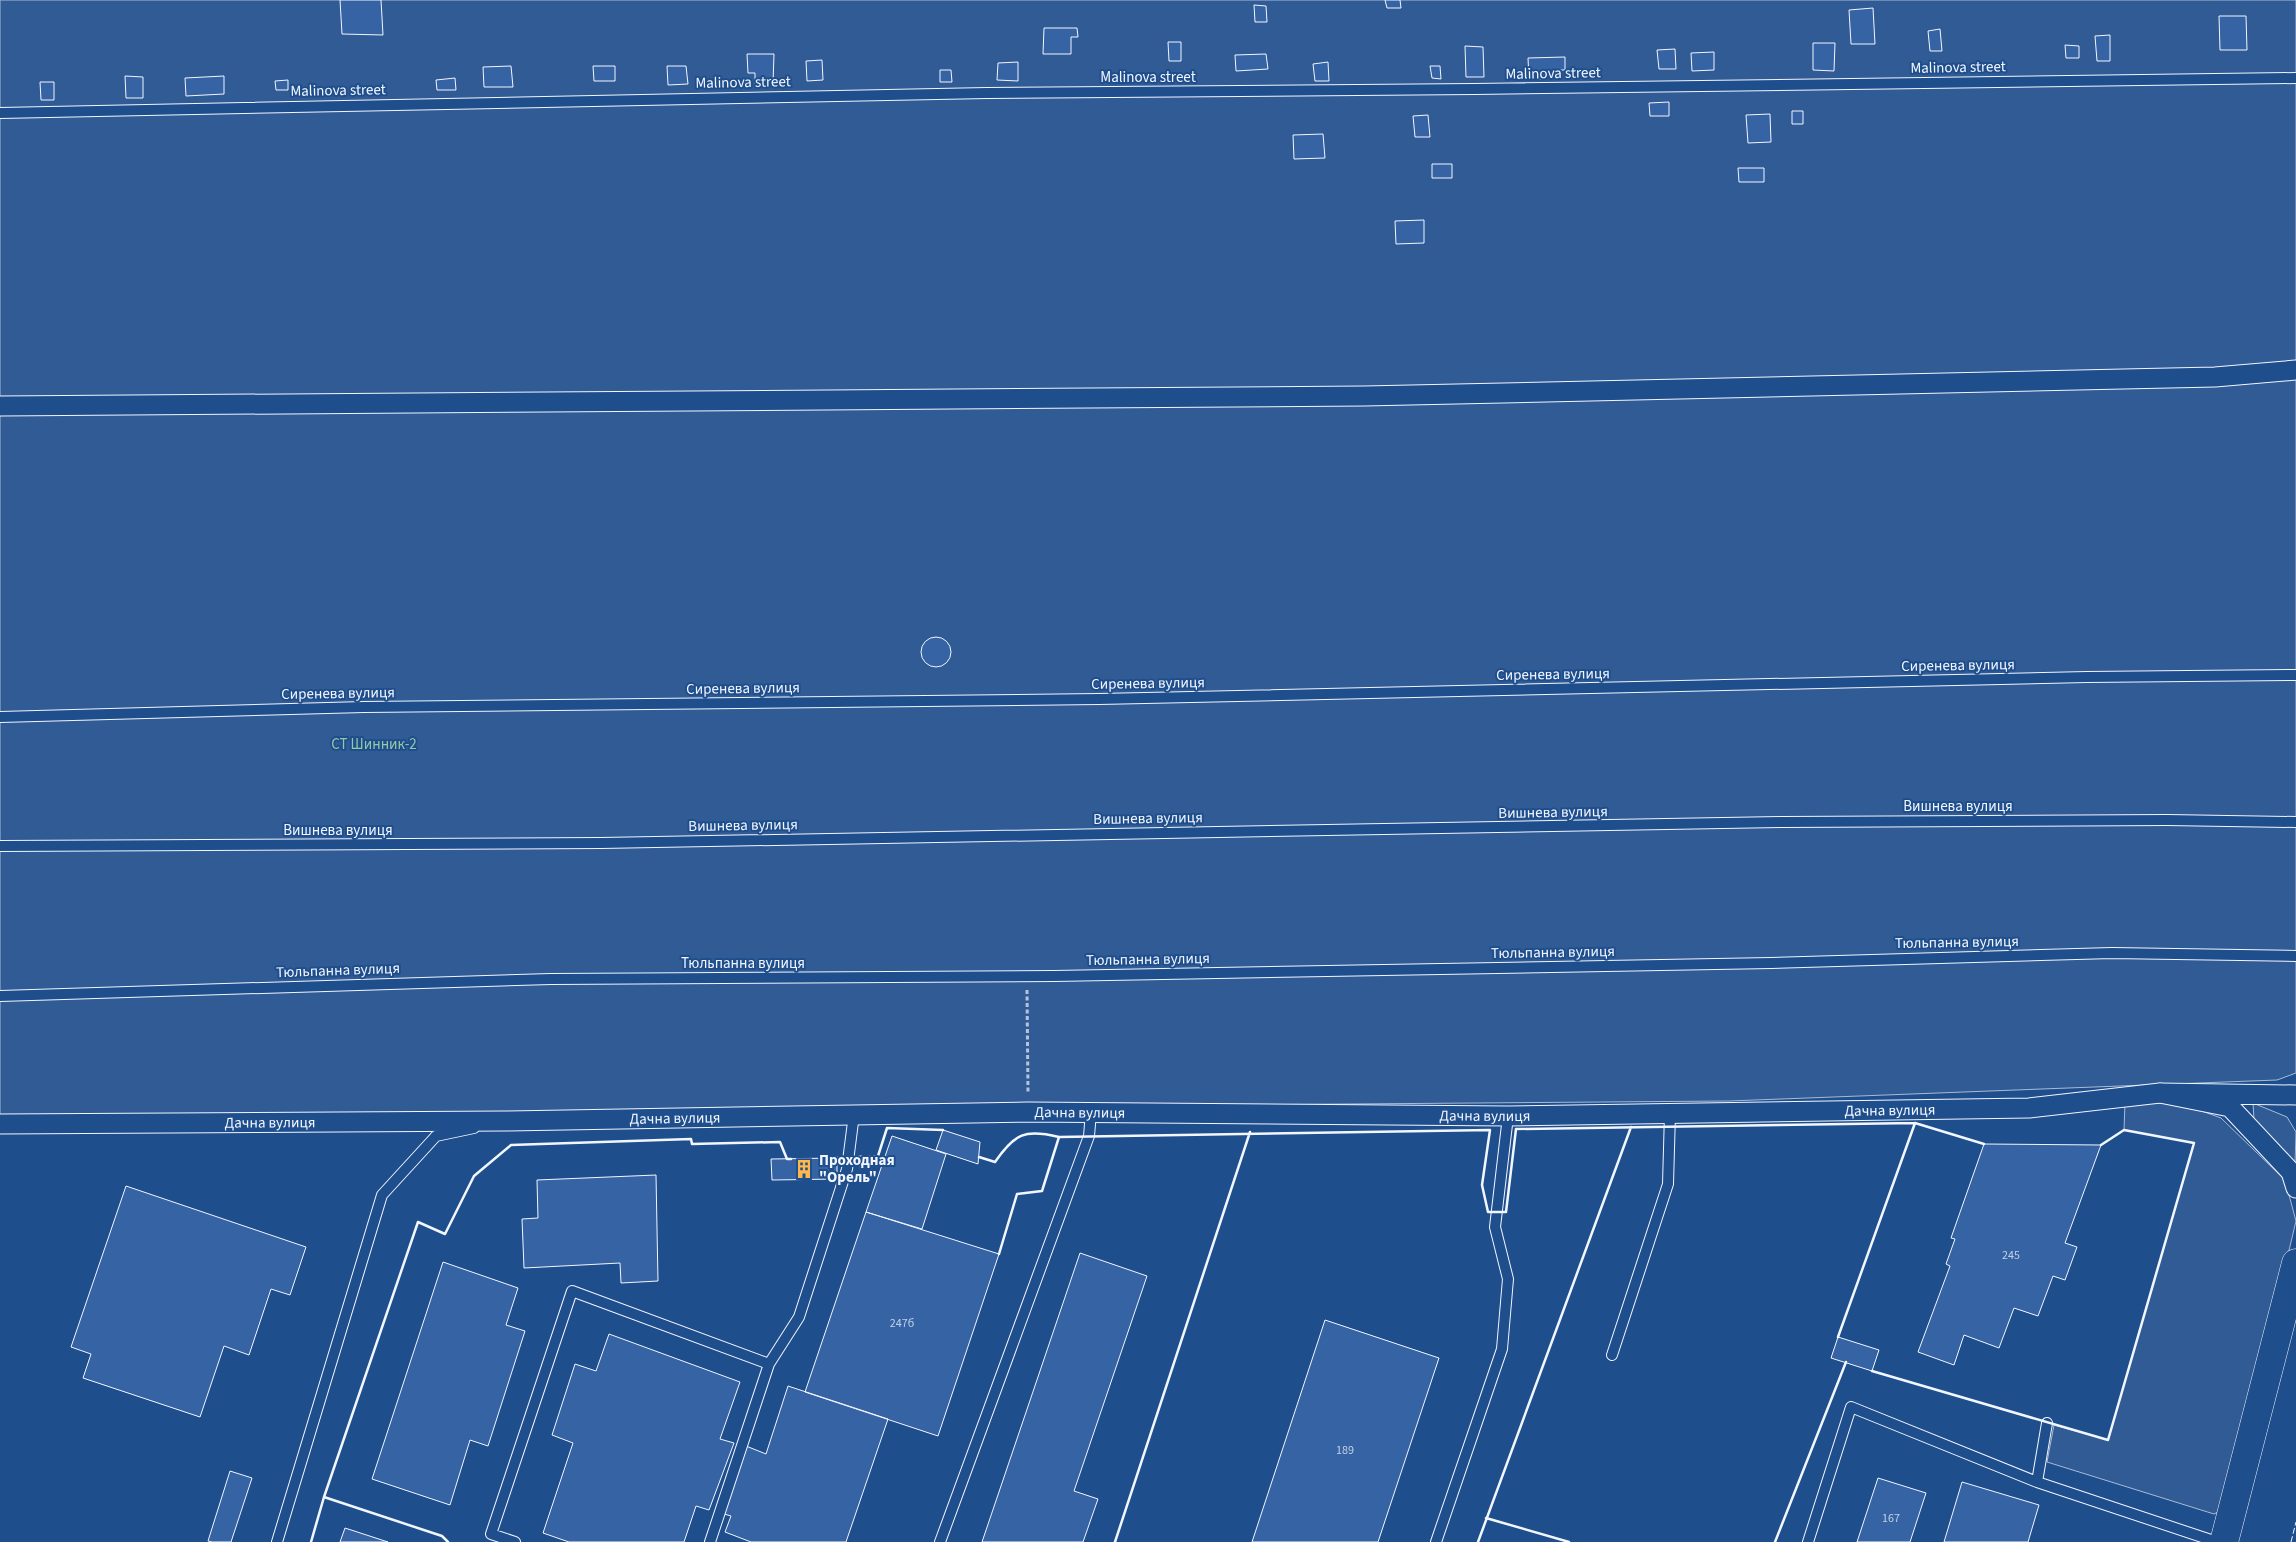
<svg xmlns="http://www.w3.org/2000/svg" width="2296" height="1542" viewBox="0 0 2296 1542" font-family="'Source Sans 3',sans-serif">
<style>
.built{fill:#305b95;stroke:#a8bbd7}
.building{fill:#3563a3;stroke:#f2f6ff}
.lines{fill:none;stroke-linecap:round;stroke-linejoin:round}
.lane-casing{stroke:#f2f6ff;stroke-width:12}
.street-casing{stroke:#f2f6ff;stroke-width:21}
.secondary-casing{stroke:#f2f6ff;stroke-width:29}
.path{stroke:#b3c4dc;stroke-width:3;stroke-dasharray:4 2.5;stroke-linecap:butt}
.lane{stroke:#1f4e8c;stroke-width:10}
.street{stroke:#1f4e8c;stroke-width:19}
.secondary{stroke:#1f4e8c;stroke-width:28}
.fence{stroke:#f2f6ff;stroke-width:1;stroke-dasharray:6 2.5;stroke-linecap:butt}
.wall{stroke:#f2f6ff;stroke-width:2.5}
.labels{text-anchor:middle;stroke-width:4;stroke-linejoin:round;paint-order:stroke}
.number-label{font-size:12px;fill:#c3d1e8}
.street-label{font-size:15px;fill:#f2f6ff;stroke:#1f4e8c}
.park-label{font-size:15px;fill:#97c8a6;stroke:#1f4e8c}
.poi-label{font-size:15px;font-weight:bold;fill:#f2f6ff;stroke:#1f4e8c;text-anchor:start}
</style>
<rect width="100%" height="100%" fill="#1f4e8c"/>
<path class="built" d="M0,0h2296v1073l-19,7 -548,21 -761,6 -968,17z
M2169,1099l52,19 64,62 11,41 -68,286 -14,7 -167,-52 7,-37 54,15 86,-297 -70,-13 1,-29z
M2253,1103l34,14 9,15 -1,32 -41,-44z"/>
<path class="building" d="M340,0h41l2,35 -41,-1z
M1385,0h15l1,8h-14z
M1254,5l12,1 1,16h-12z
M1873,8l2,36h-24l-2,-34z
M2219,16h27l1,34h-27z
M1044,28h33l1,9h-7v17h-28z
M1940,29l2,22h-12l-2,-20z
M2110,35v26h-13l-2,-25z
M1168,42h13v19h-12z
M1813,43h22l-1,28 -21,-1z
M2065,45l14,1v12h-13z
M1465,46l18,1 1,30h-18z
M1675,49l1,20h-17l-2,-19z
M1714,52v18l-22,1 -1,-18z
M747,54h27l-1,30h-18v-11h-7z
M1266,54l2,15 -32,2 -1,-16z
M1565,57v13h-8l1,3h-14v6h-15l-1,-21z
M822,60l1,20 -16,1 -1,-20z
M1018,62v19l-21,-1 1,-17z
M1328,62l1,19h-14l-2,-17z
M511,66l2,21h-29l-1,-20z
M593,66h22v15h-21z
M667,66h19l2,18 -20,1z
M1430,66h10l1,13 -9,-1z
M940,70h11l1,12h-12z
M125,76l18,1v21h-17z
M224,76v18l-38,2 -1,-18z
M455,78l1,12h-19l-1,-10z
M288,80v10h-12l-1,-9z
M40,82h14v18h-13z
M1669,102v14h-19l-1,-13z
M1792,111h11v13h-11z
M1770,114l1,28 -23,1 -2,-28z
M1428,115l2,22h-15l-2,-21z
M1323,134l2,24 -31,1 -1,-24z
M1432,164h20v14h-20z
M1738,168h26v14h-25z
M1424,220v23l-28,1 -1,-23z
M921 652a15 15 0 1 1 30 0a15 15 0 1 1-30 0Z
M943,1130l37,12 -2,22 -42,-14z
M892,1136l54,18 -24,75 -56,-17z
M1984,1144l117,1 -36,98 12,4 -12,33 -12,-4 -15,40 -24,-8 -15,40 -35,-13 -10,30 -36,-13 32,-86 -4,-2 9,-25 -4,-1z
M837,1158v21l-65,1 -1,-21z
M656,1175l2,106 -37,2 -1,-20 -96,5 -2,-49 16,-1 -1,-38z
M126,1186l180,61 -16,48 -19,-6 -22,66 -25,-9 -24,71 -117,-39 8,-24 -20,-7z
M866,1212l133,42 -61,182 -133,-44z
M1080,1253l67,23 -73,215 24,8 -15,43h-101z
M443,1262l75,26 -12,37 19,6 -37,115 -18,-6 -20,65 -78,-26z
M1325,1320l114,38 -61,184h-126z
M609,1334l131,48 -20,57 14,4 -25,67 -13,-4 -12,36h-115l-26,-9 30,-90 -21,-8 23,-71 21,7z
M1838,1337l41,13 -7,21 -41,-13z
M788,1386l100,33 -42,123h-95l-26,-10 6,-16 -7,-2 22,-68 20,8z
M230,1471l22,7 -21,64h-19l-4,-1z
M1878,1478l48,15 -16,49h-53z
M1962,1482l77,23 -11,37h-84z
M345,1528l43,14h-48z"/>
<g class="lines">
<g class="lane-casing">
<path id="lane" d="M0,113l987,-20 487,-4 822,-11
M0,717l364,-10 735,-8 988,-22 209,-2
M0,846l601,-3 1182,-21 384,-2 129,2
M0,996l551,-17 503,-3 717,-13 341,-10 184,3
M1612,1355l56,-171 2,-71
M2037,1482l10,-59
M277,1542l105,-347 54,-59 38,-8
M515,1542l-24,-8 81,-243 197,73
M710,1542l59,-178 30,-47 48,-148 7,-55
M940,1542l149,-406 2,-24
M1436,1542l66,-193 6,-70 -13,-52 13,-111
M1808,1542l43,-135 186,75 180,60"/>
</g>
<g class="street-casing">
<g id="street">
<path d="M0,406l1364,-10 851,-19 81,-7"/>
<path d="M2296,1095l-136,-2 70,14 61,65 5,16"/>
<path id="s1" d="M0,1124l505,-3 523,-9 480,4 521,-8 131,-15"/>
</g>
</g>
<g class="secondary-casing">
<path id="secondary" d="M2224,1542l72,-279"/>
</g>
<path class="path" d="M1027,990l1,104"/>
<use href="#lane" class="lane"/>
<use href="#street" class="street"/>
<use href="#secondary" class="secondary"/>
<path class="fence" d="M2291,1542l5,-20"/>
<path class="wall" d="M860,1157l1,11
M979,1157l16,5c20,-29 30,-33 64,-25l431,-7 -8,55 6,27h18l10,-83 399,-6
M833,1158l45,-2 9,-28 56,2
M999,1254l18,-60 25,-3 17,-54
M1838,1337l77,-214 69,21
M1872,1371l236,69 86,-297 -70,-13 -23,15
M324,1497l118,39 6,6
M1486,1518l83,24
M311,1542l13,-45 94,-275 27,12 29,-58 37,-31 180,-6 1,5 88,-2 7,17h4
M1115,1542l135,-410
M1478,1542l153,-415
M1775,1542l71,-180"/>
</g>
<defs>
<g id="building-bare" transform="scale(1.5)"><path d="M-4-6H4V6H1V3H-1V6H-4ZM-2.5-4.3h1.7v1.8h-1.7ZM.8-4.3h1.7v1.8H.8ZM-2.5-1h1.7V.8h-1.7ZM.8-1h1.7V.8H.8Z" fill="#ffb74d" stroke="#1f4e8c" stroke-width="2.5" paint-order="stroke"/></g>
</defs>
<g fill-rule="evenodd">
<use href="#building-bare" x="804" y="1169"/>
</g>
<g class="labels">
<g class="number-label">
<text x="2011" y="1259">245</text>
<text x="902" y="1327">247б</text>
<text x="1345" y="1454">189</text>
<text x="1891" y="1522">167</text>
</g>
<g class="street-label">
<text transform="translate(1958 67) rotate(-1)" y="5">Malinova street</text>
<text transform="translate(1553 73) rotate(-1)" y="5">Malinova street</text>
<text x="1148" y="82">Malinova street</text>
<text transform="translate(743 82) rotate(-1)" y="5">Malinova street</text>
<text transform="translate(338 90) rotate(-1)" y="5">Malinova street</text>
<text transform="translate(1958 665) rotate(-1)" y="5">Сиренева вулиця</text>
<text transform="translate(1553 674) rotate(-1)" y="5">Сиренева вулиця</text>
<text transform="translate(1148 683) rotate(-1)" y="5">Сиренева вулиця</text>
<text transform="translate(743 688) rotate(-1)" y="5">Сиренева вулиця</text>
<text transform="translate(338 693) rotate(-1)" y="5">Сиренева вулиця</text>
<text x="1958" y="811">Вишнева вулиця</text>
<text transform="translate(1553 812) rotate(-1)" y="5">Вишнева вулиця</text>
<text transform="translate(1148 818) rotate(-1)" y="5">Вишнева вулиця</text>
<text transform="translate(743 825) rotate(-1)" y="5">Вишнева вулиця</text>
<text x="338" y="835">Вишнева вулиця</text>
<text transform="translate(1957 942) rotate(-1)" y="5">Тюльпанна вулиця</text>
<text transform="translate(1553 952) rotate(-1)" y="5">Тюльпанна вулиця</text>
<text transform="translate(1148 959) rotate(-1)" y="5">Тюльпанна вулиця</text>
<text x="743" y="968">Тюльпанна вулиця</text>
<text transform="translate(338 970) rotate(-2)" y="5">Тюльпанна вулиця</text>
<text dy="5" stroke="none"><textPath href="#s1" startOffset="1890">Дачна вулиця</textPath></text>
<text dy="5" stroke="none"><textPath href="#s1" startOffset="1080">Дачна вулиця</textPath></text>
<text dy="5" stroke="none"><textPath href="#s1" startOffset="1485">Дачна вулиця</textPath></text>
<text dy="5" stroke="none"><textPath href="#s1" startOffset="675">Дачна вулиця</textPath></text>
<text dy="5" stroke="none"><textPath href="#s1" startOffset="270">Дачна вулиця</textPath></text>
</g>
<g class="park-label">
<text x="374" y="749">СТ Шинник-2</text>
</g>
<g class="poi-label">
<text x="819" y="1165">Проходная<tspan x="819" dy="17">"Орель"</tspan></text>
</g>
</g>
</svg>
